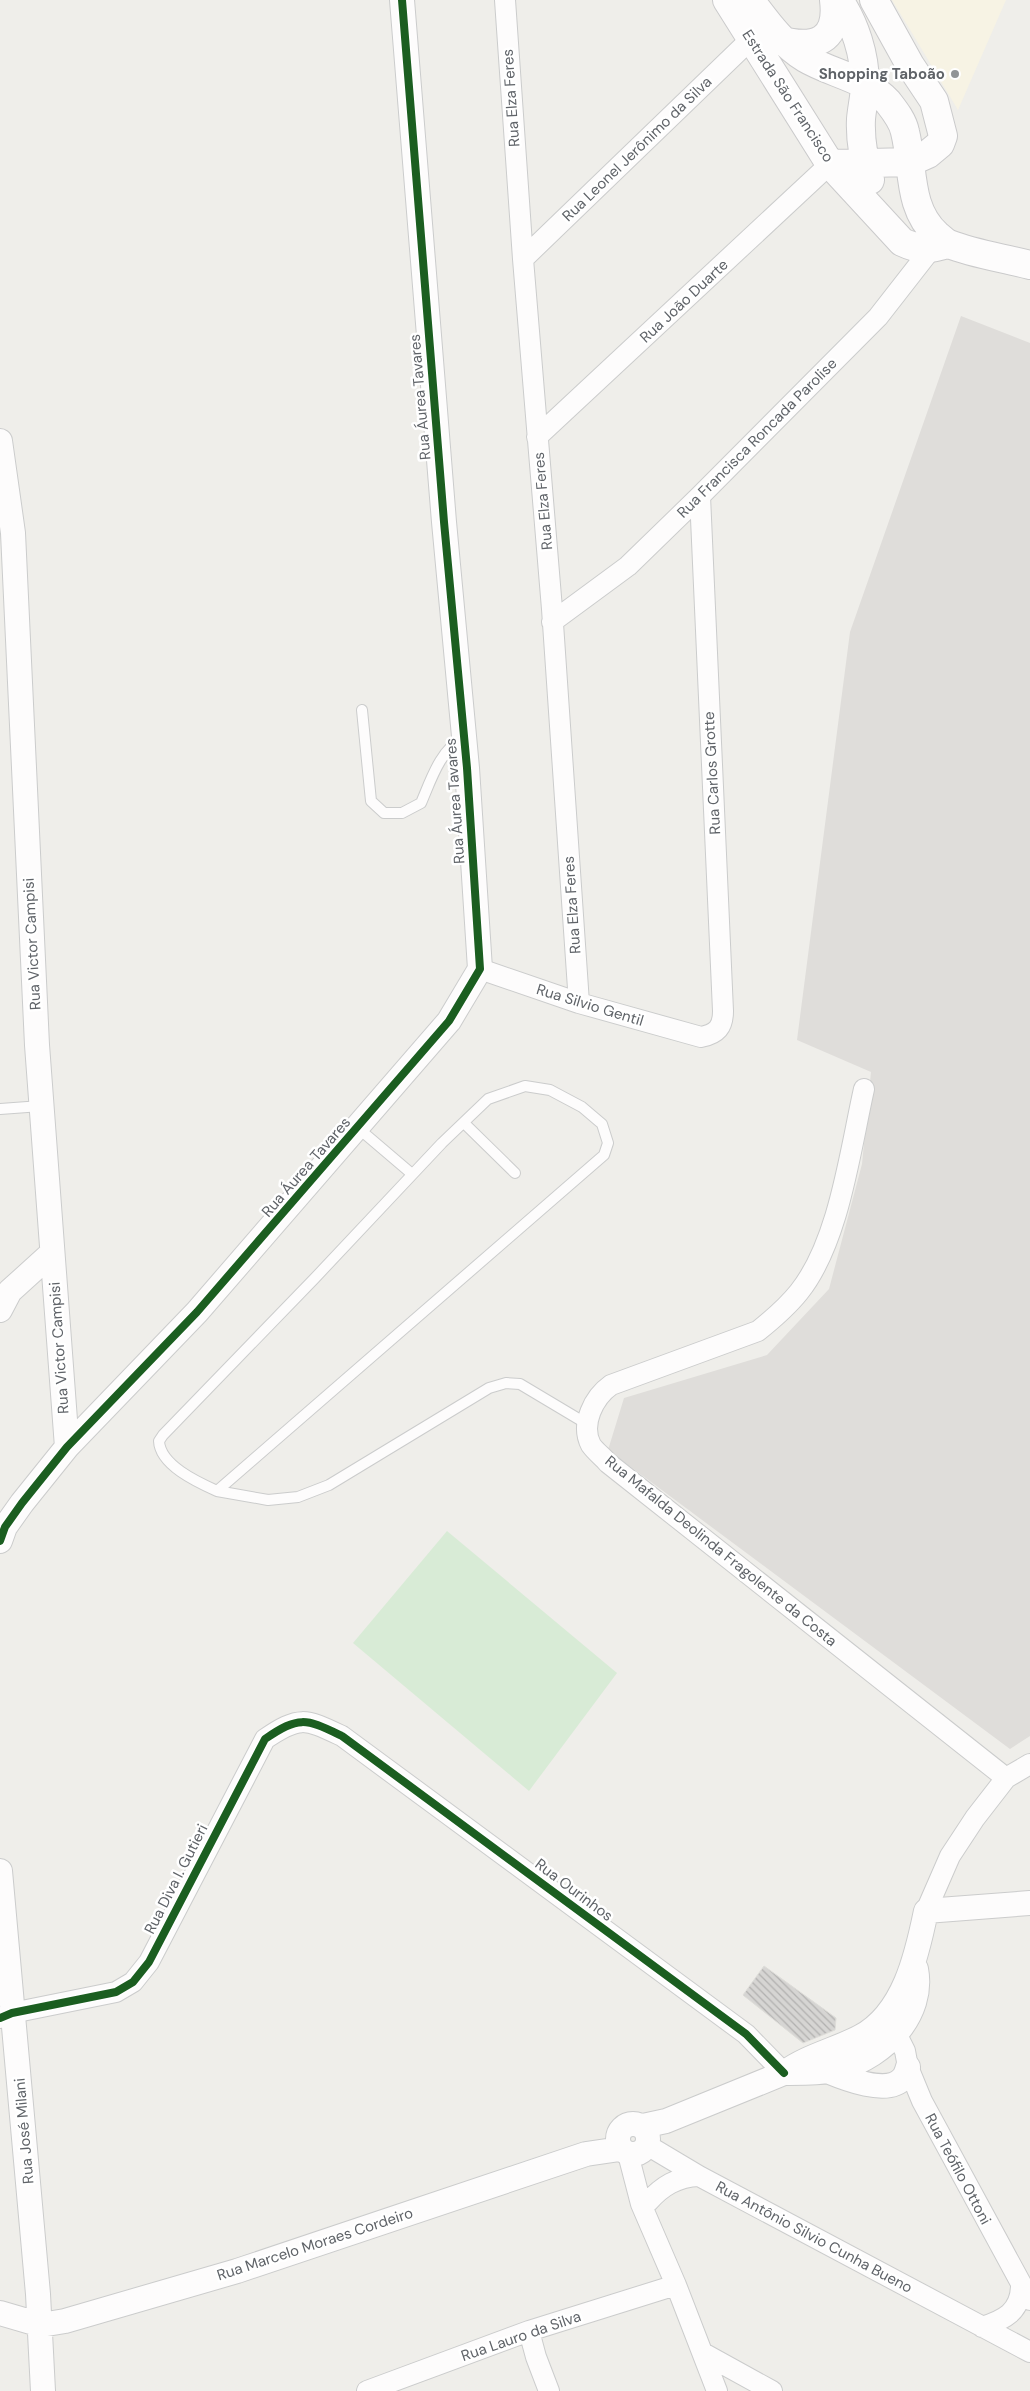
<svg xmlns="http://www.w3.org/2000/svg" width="1030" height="2391" viewBox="0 0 1030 2391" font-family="'DM Sans',sans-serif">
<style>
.commercial{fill:#f7f3e4}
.industrial{fill:#dfddda}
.pitch{fill:#d8ebd6}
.building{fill:url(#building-back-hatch);stroke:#deddd9}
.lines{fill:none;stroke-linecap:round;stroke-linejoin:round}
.service-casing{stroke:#cbcccc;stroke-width:12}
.minor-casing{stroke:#cbcccc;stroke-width:22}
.tertiary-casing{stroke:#cbcccc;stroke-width:26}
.secondary-casing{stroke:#cacacb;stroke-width:30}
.service{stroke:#fdfcfc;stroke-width:10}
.minor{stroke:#fdfcfc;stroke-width:20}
.tertiary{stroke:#fdfcfc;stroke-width:24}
.secondary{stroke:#fdfcfc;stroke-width:28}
.cycleway-casing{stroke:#fff;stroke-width:11}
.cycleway{stroke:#1b5e20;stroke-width:8}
.poi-dot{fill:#919496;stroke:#fff;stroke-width:2}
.labels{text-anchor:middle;stroke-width:5;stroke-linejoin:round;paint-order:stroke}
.poi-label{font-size:15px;font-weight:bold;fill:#5f6368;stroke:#fff;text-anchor:end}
.street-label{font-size:15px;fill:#5f6368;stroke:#fff}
</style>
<defs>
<pattern id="building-back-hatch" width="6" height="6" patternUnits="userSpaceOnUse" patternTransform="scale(1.25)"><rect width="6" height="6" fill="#d6d5d3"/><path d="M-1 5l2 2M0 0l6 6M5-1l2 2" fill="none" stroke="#b1b0af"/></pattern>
</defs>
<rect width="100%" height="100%" fill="#efeeea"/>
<path class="commercial" d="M892,0h114l-48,110 -43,-72z"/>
<path class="industrial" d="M961,316l69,27v1393l-20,13 -402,-299 16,-52 143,-43 62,-66 33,-125 9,-92 -74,-32 53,-408z"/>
<path class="pitch" d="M447,1531l170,142 -88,118 -176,-148z"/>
<path class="building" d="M764,1966l72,52 -1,12 -32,13 -60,-48z"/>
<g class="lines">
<g class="service-casing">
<path id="service" d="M362,710l9,91 13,12h18l19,-10c10,-23 19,-53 42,-65
M0,1109l41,-3
M464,1123l51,50
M358,1128l54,46
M217,1491c-20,-9 -57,-26 -58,-50l4,-6 151,-156 128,-136 46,-44 37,-13 25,4 32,17 20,17 6,19 -4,12 -387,336 51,9 30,-3 31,-12 160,-97 17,-5 14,1 67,40"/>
</g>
<g class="minor-casing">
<path id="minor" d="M505,0l18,259 29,350 27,394
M523,259l228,-220
M537,437l293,-273
M552,622l76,-56 72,-70 178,-179 53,-68v-10
M480,969l99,34 122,34c16,-3 22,-10 22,-26l-23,-515
M864,1089c-14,62 -25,153 -65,203 -12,15 -26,27 -41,39l-147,54c-17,12 -31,39 -20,60 4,6 12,12 17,18l398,315
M926,1911l24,-55 25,-38 31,-40 24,-14
M0,2018l12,-5 104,-21 17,-10 16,-20 116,-223c35,-24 41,-20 77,-3l404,298 38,39
M896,2033l9,18 3,16 14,34 108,199
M647,2145l52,31 331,176
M628,2154l13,50 35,81 41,106
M648,2202c14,-16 29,-25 51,-26
M982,2327c22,-7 38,-15 39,-40
M529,2331l7,26 13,34
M703,2353l69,38
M367,2391l162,-60 147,-46"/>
</g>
<g class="tertiary-casing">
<path id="tertiary" d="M0,441l13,92 24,512 30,402
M0,1310l10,-19 42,-38
M0,1541l5,-14 17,-24 45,-56 130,-135 252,-291 31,-52 -13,-201 -23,-246 -42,-522
M0,1871l38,423 5,97
M827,2071c17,7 61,25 76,7 2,-2 4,-7 5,-11
M789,2073c18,0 36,0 53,-5 42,-12 83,-53 74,-99
M618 2139a15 15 0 1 1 30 0a15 15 0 1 1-30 0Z
M643,2126l23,-5 118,-48c23,-17 51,-23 76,-36 44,-23 57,-82 66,-126l104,-8
M0,2313l41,12 24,-4 172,-50 349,-117 34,-5"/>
</g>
<g class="secondary-casing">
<path id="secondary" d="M727,0l103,164 72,78c17,8 27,8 45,2
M750,0c17,22 31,43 55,58 27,16 61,20 83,44 7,9 15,19 17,30 9,35 2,76 32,103 4,3 7,7 12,9 25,10 55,14 81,21
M839,0c16,24 26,55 26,84 0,12 -3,23 -4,35 -1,20 3,42 9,61
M779,40c36,10 60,1 55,-40
M830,164l80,-2 18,-8 12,-10 3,-8 -9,-35 -24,-36 -36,-65"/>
</g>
<use href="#service" class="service"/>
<use href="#minor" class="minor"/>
<use href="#tertiary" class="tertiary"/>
<use href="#secondary" class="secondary"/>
<g class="cycleway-casing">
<path id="cycleway" d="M0,1541l5,-14 17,-24 45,-56 130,-135 252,-291 31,-52 -13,-201 -23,-246 -42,-522
M0,2018l12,-5 104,-21 17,-10 16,-20 116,-223c35,-24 41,-20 77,-3l404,298 38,39"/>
</g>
<use href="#cycleway" class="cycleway"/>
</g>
<circle class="poi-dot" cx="955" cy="74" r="5"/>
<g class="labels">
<g class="poi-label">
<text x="945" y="79">Shopping Taboão</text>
</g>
<g class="street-label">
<text transform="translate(788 96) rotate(57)" y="5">Estrada São Francisco</text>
<text transform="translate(511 98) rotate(-94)" y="5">Rua Elza Feres</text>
<text transform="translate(637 149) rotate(-44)" y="5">Rua Leonel Jerônimo da Silva</text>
<text transform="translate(684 301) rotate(-43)" y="5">Rua João Duarte</text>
<text transform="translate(420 397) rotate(-95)" y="5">Rua Áurea Tavares</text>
<text transform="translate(757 438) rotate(-45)" y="5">Rua Francisca Roncada Parolise</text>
<text transform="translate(543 501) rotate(-95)" y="5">Rua Elza Feres</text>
<text transform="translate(712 773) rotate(-93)" y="5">Rua Carlos Grotte</text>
<text transform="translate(455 801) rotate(-94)" y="5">Rua Áurea Tavares</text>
<text transform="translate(572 905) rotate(-94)" y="5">Rua Elza Feres</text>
<text transform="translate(32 944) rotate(-93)" y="5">Rua Victor Campisi</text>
<text transform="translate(590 1005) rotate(17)" y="5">Rua Silvio Gentil</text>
<text transform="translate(306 1167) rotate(-49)" y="5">Rua Áurea Tavares</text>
<text transform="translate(59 1348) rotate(-94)" y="5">Rua Victor Campisi</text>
<text transform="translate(721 1551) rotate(39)" y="5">Rua Mafalda Deolinda Fragolente da Costa</text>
<text transform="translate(176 1879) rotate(-63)" y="5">Rua Diva I. Gutieri</text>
<text transform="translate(574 1890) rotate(37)" y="5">Rua Ourinhos</text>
<text transform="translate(24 2131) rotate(-95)" y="5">Rua José Milani</text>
<text transform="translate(958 2169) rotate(62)" y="5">Rua Teófilo Ottoni</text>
<text transform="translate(814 2237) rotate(28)" y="5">Rua Antônio Silvio Cunha Bueno</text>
<text transform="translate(315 2244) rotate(-18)" y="5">Rua Marcelo Moraes Cordeiro</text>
<text transform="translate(521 2336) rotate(-19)" y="5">Rua Lauro da Silva</text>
</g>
</g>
</svg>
